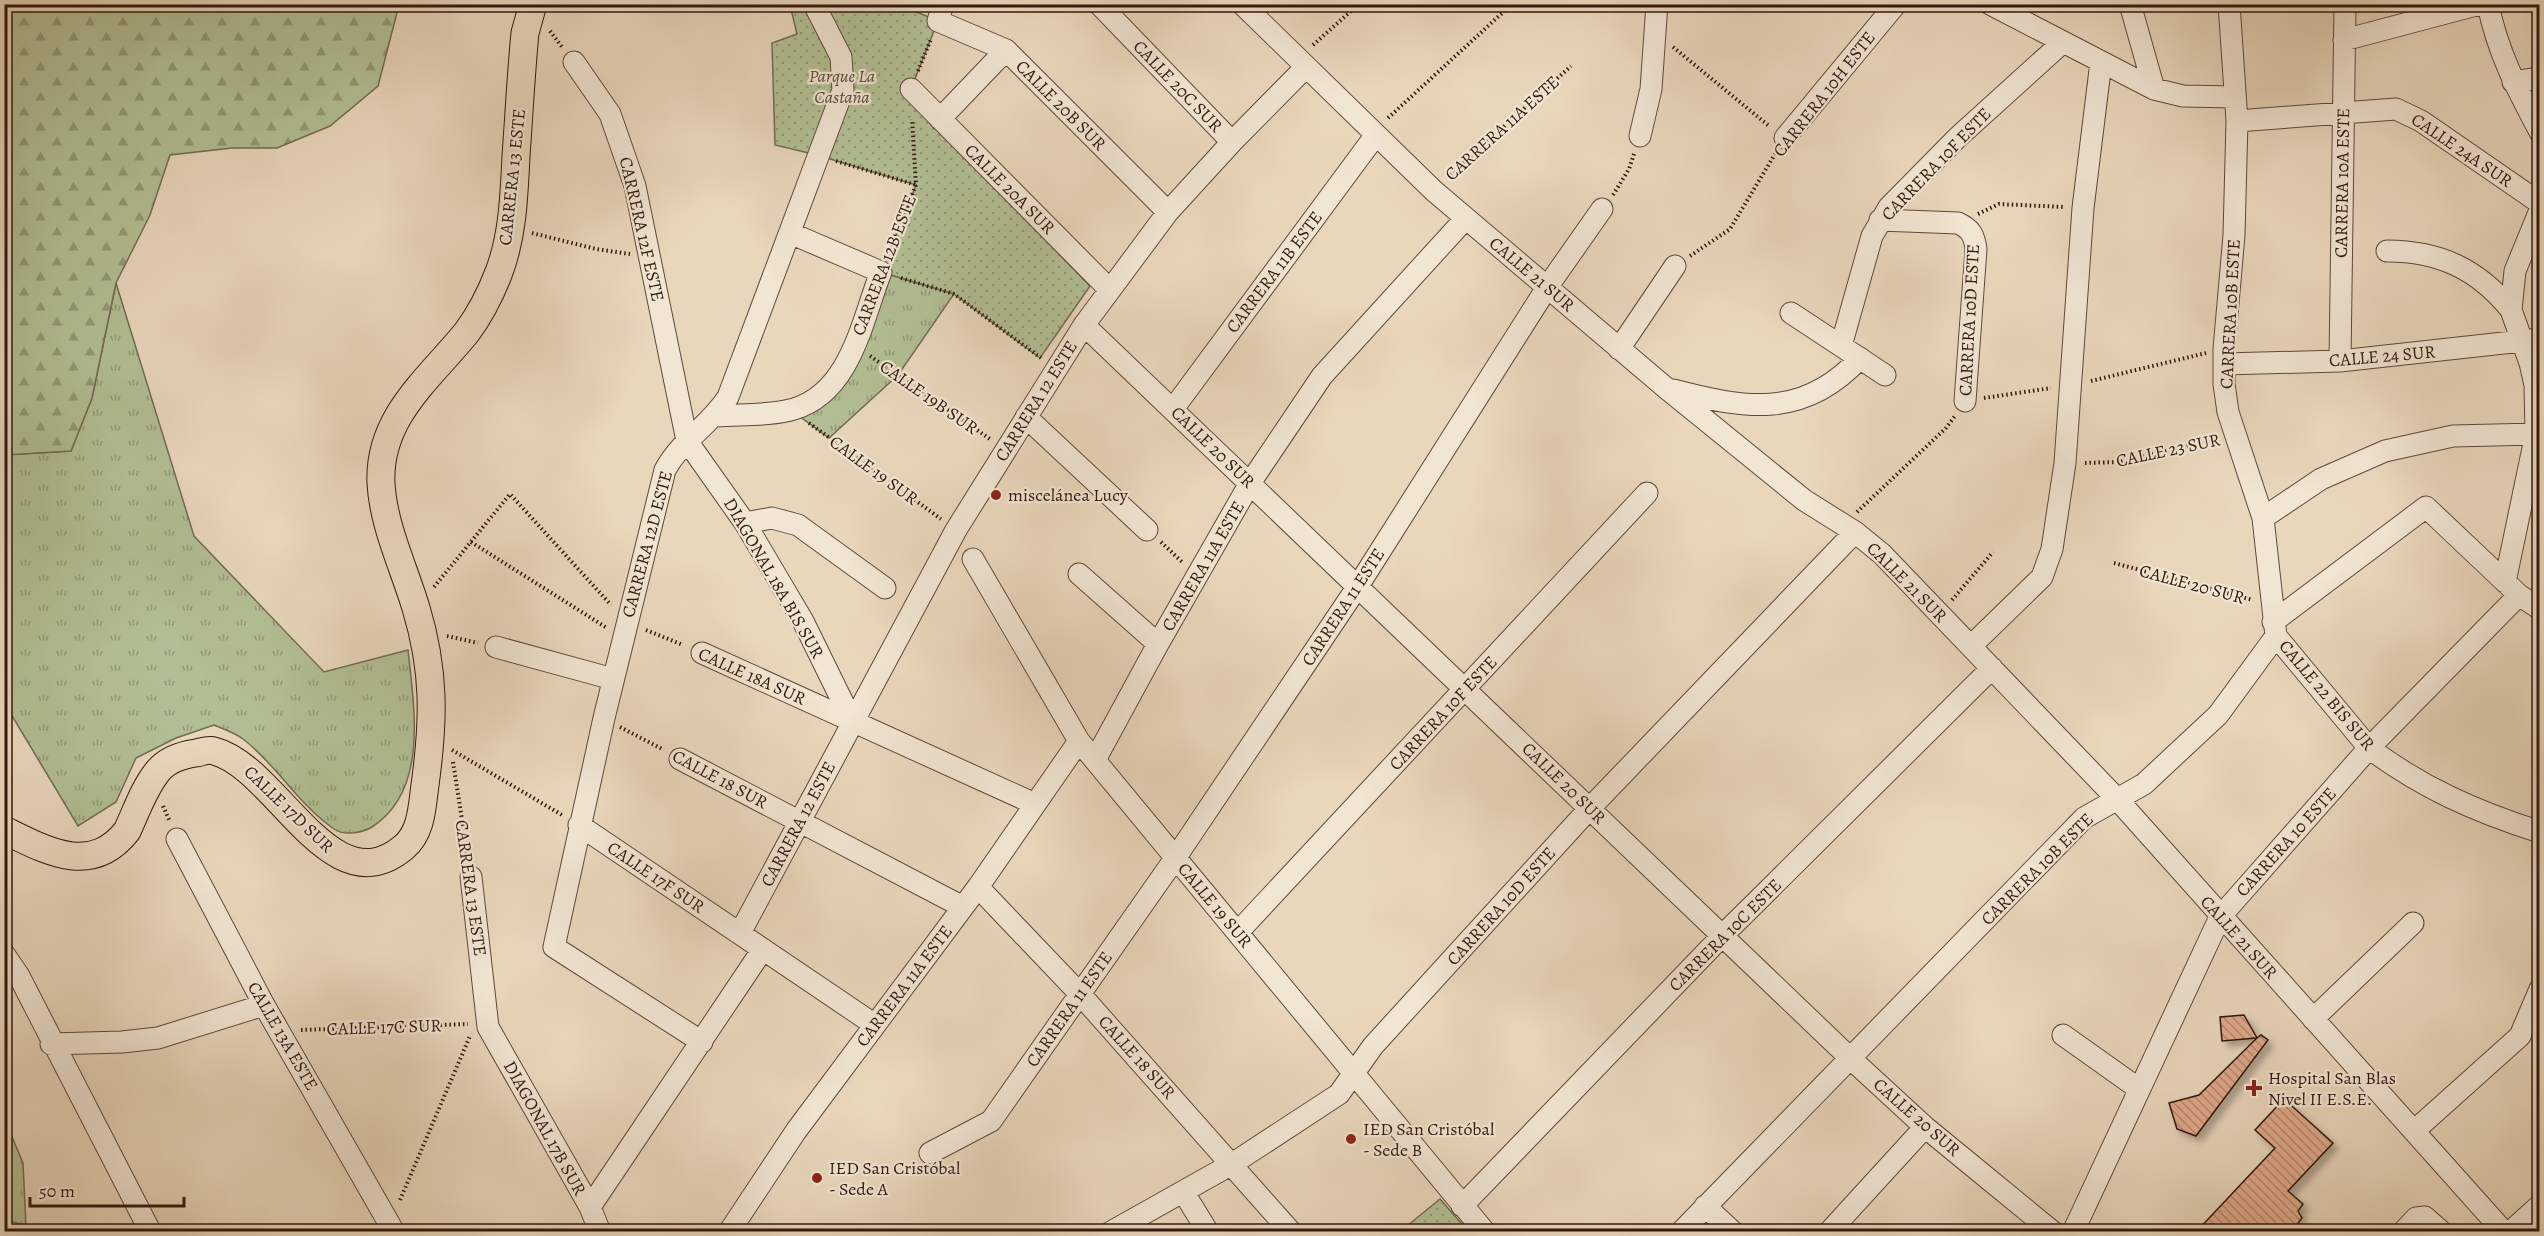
<svg xmlns="http://www.w3.org/2000/svg" width="2544" height="1236" viewBox="0 0 2544 1236" font-family="Alegreya,serif">
<style>
.grass{fill:url(#grass-tufts);stroke:#726c52;stroke-width:1.5}
.forest{fill:url(#forest-firs);stroke:#726c52;stroke-width:1.5}
.park{fill:url(#park-dots);stroke:#726c52;stroke-width:1.5}
.building{fill:url(#building-back-hatch);stroke:#32190f;stroke-width:1.5;filter:url(#shadow)}
.lines{fill:none;stroke-linecap:round;stroke-linejoin:round}
.minor-casing{stroke:#60483a;stroke-width:23}
.major-casing{stroke:#32190f;stroke-width:29}
.path{stroke:#32190f;stroke-width:4;stroke-dasharray:1.5 3;stroke-linecap:butt}
.minor{stroke:#f1e5d3;stroke-width:21}
.major{stroke:#e9d7bc;stroke-width:27}
.poi-dot{fill:#8f2418;stroke:#f1e5d3;stroke-width:2}
.labels{text-anchor:middle;stroke-width:4.5;stroke-linejoin:round;paint-order:stroke}
.park-label{font-size:18px;font-style:italic;fill:#584b37;stroke:#f1e5d3}
.street-label{font-size:18px;fill:#32190f;stroke:#f1e5d3}
.poi-label{font-size:18px;fill:#32190f;stroke:#f1e5d3;text-anchor:start}
</style>
<defs>
<pattern id="grass-tufts" width="24" height="20" patternUnits="userSpaceOnUse" patternTransform="scale(1.5)"><rect width="24" height="20" fill="#b2bf94"/><path d="M3 7l-1-3M5 7V3M7 7l1-3M15 17l-1-3M17 17v-4M19 17l1-3" fill="none" stroke="#919a77"/></pattern>
<pattern id="forest-firs" width="22" height="20" patternUnits="userSpaceOnUse" patternTransform="scale(1.5)"><rect width="22" height="20" fill="#b2bf94"/><path d="M5 1l3.5 6h-7zM16 11l3.5 6h-7z" fill="#919a77"/></pattern>
<pattern id="park-dots" width="8" height="8" patternUnits="userSpaceOnUse" patternTransform="scale(1.5)"><rect width="8" height="8" fill="#b2bf94"/><path d="M2 2h.1M6 6h.1" fill="none" stroke="#919a77" stroke-width="1.8" stroke-linecap="round"/></pattern>
<pattern id="building-back-hatch" width="6" height="6" patternUnits="userSpaceOnUse" patternTransform="scale(1.5)"><rect width="6" height="6" fill="#e0aa8b"/><path d="M-1 5l2 2M0 0l6 6M5-1l2 2" fill="none" stroke="#b68a70"/></pattern>
<filter id="shadow"><feDropShadow dx="5.5" dy="5.5" stdDeviation="3" flood-color="#0004"/></filter>
</defs>
<rect width="100%" height="100%" fill="#e9d7bc"/>
<filter id="stains"><feTurbulence type="fractalNoise" baseFrequency=".00333" numOctaves="4"/><feColorMatrix values="0 0 0 0 .2 0 0 0 0 .09 0 0 0 0 .02 0 0 0 .5 -.17"/></filter>
<radialGradient id="worn" r=".72"><stop offset=".6" stop-color="#630" stop-opacity="0"/><stop offset="1" stop-color="#630" stop-opacity=".3"/></radialGradient>
<path class="grass" d="M881,272l73,22 -56,81 -69,63 -38,-28 33,-17z
M116,283l78,253 130,136 84,-22c6,58 21,140 -36,177 -10,6 -28,9 -38,2 -36,-25 -58,-65 -91,-90 -8,-6 -20,-10 -29,-14l-38,13 -40,20 -20,44 -38,24 -73,-122 -1,-249 67,-4 21,-53z
M4,1118l19,45 3,63 -21,-7z"/>
<path class="forest" d="M5,4l394,1 -21,81 -48,40 -53,22h-45l-62,7 -20,60 -34,68 -24,115 -21,53 -66,4z"/>
<path class="park" d="M790,5h115v2l33,14 -27,68v12l179,185 -50,72 -86,-64 -73,-22 35,-87 -99,-30 -42,-10 -3,-102 25,-9z
M1440,1199l28,32h-67z"/>
<path class="building" d="M2244,1015l13,23 4,-3 7,5 -72,96 -19,-7 -8,-26 30,-8 58,-57 -35,3 -2,-24z
M2284,1099l49,44 -45,48 15,13 -5,7 4,7 -11,14h-95l79,-84 -20,-18z"/>
<g class="lines">
<g class="minor-casing">
<path id="minor" d="M943,4l-5,17 68,29 162,162
M1099,4l133,138
M1242,4l192,187 232,197 138,112 51,32 27,22 235,245 387,433
M1990,4l164,85 29,7 52,1
M2130,4l24,85
M2229,4l8,117 -3,114 -10,114v35l4,28 35,106 13,118 93,112c53,40 108,64 171,84
M2488,4c9,47 30,87 52,128
M2344,40l136,-36
M574,62l36,52 25,72 52,255 58,82 58,98 49,100
M2513,82l27,-4
M911,89l198,200
M940,119l66,-69
M2237,121l159,-12 25,12 119,82
M1640,136l11,-47 6,-85
M1785,138l111,-134
M1880,220l78,3c13,6 16,12 18,26l-11,152
M2387,251c52,0 91,18 124,59
M1791,313l94,62
M1084,325l766,733 75,69 128,105
M1841,346l31,-110 17,-29 68,-69 106,-96
M1619,349l56,-83
M2340,361l5,-357
M2224,364l116,-3 200,-22
M1673,390c73,19 131,29 187,-32
M1173,409l202,-273
M716,416c25,-2 55,0 78,-7 57,-17 68,-89 87,-137l-91,-39
M1026,417l121,113
M2263,518l58,-39 64,-28 68,-15 83,-2
M745,523l27,-5 26,7 87,63
M973,559l106,182 406,491
M1079,574l79,70
M2505,582l31,-148 -1,-49 -5,-22 -19,-53 4,-39 25,-61
M2273,622l153,-115 93,88 21,14
M1971,646l71,-69 10,-28 13,-86 18,-255 18,-146
M496,647l117,32
M702,653l333,151
M680,759l283,148
M1095,760l63,-116 92,-161 72,-107 144,-158
M579,825l296,200
M177,839l87,166 130,227
M471,877l17,150 102,180 10,25
M978,887l102,107 211,238
M1238,932l409,-439
M740,933l216,-403 128,-205 84,-113 64,-70 73,-74
M4,954l15,22 130,253
M2313,1019l100,-96
M2063,1035l76,54
M702,1042l-148,-95 50,-229 61,-248c16,-30 43,-42 63,-73l115,-307 -2,-33 -27,-53
M51,1044l71,-2 36,-4 106,-33
M2414,1131l106,-95 20,-47
M930,1153l61,-32 185,-264 182,-271 190,-300 54,-77
M1184,1193l24,39
M1462,1206l261,-271 269,-267
M1705,1206l28,26
M590,1207l173,-258
M729,1232l67,-101 182,-244 101,-146
M1111,1232l121,-68 107,-70 34,-48 217,-238 265,-276
M1681,1232l403,-414 60,-34 74,-69 58,-79
M1829,1232l96,-105
M2073,1232l147,-315 149,-169 150,-153
M2403,1232l13,-14 9,-1 17,15
M2510,1232l30,-27"/>
</g>
<g class="major-casing">
<path id="major" d="M4,830c41,20 87,47 123,1 9,-19 17,-43 31,-60 9,-11 24,-16 38,-18 6,-1 12,-4 18,-2 63,16 117,158 190,96 18,-15 18,-41 21,-62 9,-65 10,-114 -9,-177 -12,-40 -33,-83 -35,-125 -3,-66 49,-105 86,-151 14,-19 24,-39 32,-60 14,-37 15,-77 17,-116 3,-41 5,-82 9,-123l8,-29"/>
</g>
<path class="path" d="M550,31l12,16
M1313,45l46,-41
M1673,47l96,79
M918,71l13,-32
M1388,118l124,-114
M836,161l80,24
M1447,178l124,-112
M1613,195l16,-26 5,-15
M1978,214l21,-10 65,3
M532,233l64,16 34,5
M888,253l28,-68 -4,-66
M1690,256l40,-27 45,-75
M901,278l53,16 87,64
M870,356l120,83
M2091,381l115,-28
M1984,398l67,-10
M809,423l132,96
M2085,463l33,-1 100,-23
M1857,512l89,-84 9,-12
M471,542l136,86
M1161,542l21,20
M2114,563l139,37
M434,587l76,-93 101,111
M1952,600l41,-48
M646,630l37,15
M447,636l31,7
M620,727l44,23
M452,750l110,65
M453,762l15,96
M163,806l7,16
M301,1030l167,-6
M400,1200l70,-164"/>
<use href="#minor" class="minor"/>
<use href="#major" class="major"/>
</g>
<g class="poi-dot">
<circle cx="996" cy="495" r="6"/>
<path d="M2251 1079h6v6h6v6h-6v6h-6v-6h-6v-6h6z"/>
<circle cx="1351" cy="1139" r="6"/>
<circle cx="817" cy="1178" r="6"/>
</g>
<g class="labels">
<g class="park-label">
<text x="842" y="82">Parque La<tspan x="842" dy="21">Castaña</tspan></text>
</g>
<g class="street-label">
<text transform="translate(1178 86) rotate(46)" y="6">CALLE 20C SUR</text>
<text transform="translate(1824 94) rotate(-52)" y="6">CARRERA 10H ESTE</text>
<text transform="translate(1061 105) rotate(45)" y="6">CALLE 20B SUR</text>
<text transform="translate(1502 128) rotate(-42)" y="6">CARRERA 11A ESTE</text>
<text transform="translate(2462 150) rotate(34)" y="6">CALLE 24A SUR</text>
<text transform="translate(1936 164) rotate(-46)" y="6">CARRERA 10F ESTE</text>
<text transform="translate(512 177) rotate(-84)" y="6">CARRERA 13 ESTE</text>
<text transform="translate(2342 183) rotate(-89)" y="6">CARRERA 10A ESTE</text>
<text transform="translate(1010 189) rotate(45)" y="6">CALLE 20A SUR</text>
<text transform="translate(642 229) rotate(77)" y="6">CARRERA 12F ESTE</text>
<text transform="translate(884 265) rotate(-69)" y="6">CARRERA 12B ESTE</text>
<text transform="translate(1274 272) rotate(-53)" y="6">CARRERA 11B ESTE</text>
<text transform="translate(1532 274) rotate(40)" y="6">CALLE 21 SUR</text>
<text transform="translate(2230 314) rotate(-87)" y="6">CARRERA 10B ESTE</text>
<text transform="translate(1969 320) rotate(-87)" y="6">CARRERA 10D ESTE</text>
<text transform="translate(2382 356) rotate(-5)" y="6">CALLE 24 SUR</text>
<text transform="translate(929 397) rotate(35)" y="6">CALLE 19B SUR</text>
<text transform="translate(1036 401) rotate(-58)" y="6">CARRERA 12 ESTE</text>
<text transform="translate(1213 447) rotate(44)" y="6">CALLE 20 SUR</text>
<text transform="translate(2168 450) rotate(-12)" y="6">CALLE 23 SUR</text>
<text transform="translate(874 470) rotate(36)" y="6">CALLE 19 SUR</text>
<text transform="translate(647 544) rotate(-75)" y="6">CARRERA 12D ESTE</text>
<text transform="translate(1203 566) rotate(-60)" y="6">CARRERA 11A ESTE</text>
<text transform="translate(774 578) rotate(60)" y="6">DIAGONAL 18A BIS SUR</text>
<text transform="translate(1907 582) rotate(45)" y="6">CALLE 21 SUR</text>
<text transform="translate(2192 584) rotate(15)" y="6">CALLE 20 SUR</text>
<text transform="translate(1343 607) rotate(-57)" y="6">CARRERA 11 ESTE</text>
<text transform="translate(752 676) rotate(24)" y="6">CALLE 18A SUR</text>
<text transform="translate(2327 695) rotate(50)" y="6">CALLE 22 BIS SUR</text>
<text transform="translate(1443 713) rotate(-47)" y="6">CARRERA 10F ESTE</text>
<text transform="translate(720 779) rotate(28)" y="6">CALLE 18 SUR</text>
<text transform="translate(1564 783) rotate(44)" y="6">CALLE 20 SUR</text>
<text transform="translate(289 809) rotate(44)" y="6">CALLE 17D SUR</text>
<text transform="translate(798 824) rotate(-62)" y="6">CARRERA 12 ESTE</text>
<text transform="translate(2286 842) rotate(-48)" y="6">CARRERA 10 ESTE</text>
<text transform="translate(2037 869) rotate(-45)" y="6">CARRERA 10B ESTE</text>
<text transform="translate(656 877) rotate(34)" y="6">CALLE 17F SUR</text>
<text transform="translate(471 888) rotate(82)" y="6">CARRERA 13 ESTE</text>
<text transform="translate(1215 905) rotate(50)" y="6">CALLE 19 SUR</text>
<text transform="translate(1501 906) rotate(-48)" y="6">CARRERA 10D ESTE</text>
<text transform="translate(1725 935) rotate(-45)" y="6">CARRERA 10C ESTE</text>
<text transform="translate(2239 937) rotate(48)" y="6">CALLE 21 SUR</text>
<text transform="translate(904 986) rotate(-53)" y="6">CARRERA 11A ESTE</text>
<text transform="translate(1069 1009) rotate(-55)" y="6">CARRERA 11 ESTE</text>
<text transform="translate(384 1027) rotate(-2)" y="6">CALLE 17C SUR</text>
<text transform="translate(283 1036) rotate(60)" y="6">CALLE 13A ESTE</text>
<text transform="translate(1137 1057) rotate(48)" y="6">CALLE 18 SUR</text>
<text transform="translate(1917 1117) rotate(41)" y="6">CALLE 20 SUR</text>
<text transform="translate(545 1128) rotate(61)" y="6">DIAGONAL 17B SUR</text>
</g>
<g class="poi-label">
<text x="1008" y="501">miscelánea Lucy</text>
<text x="2268" y="1084">Hospital San Blas<tspan x="2268" dy="21">Nivel II E.S.E.</tspan></text>
<text x="1363" y="1135">IED San Cristóbal<tspan x="1363" dy="21">- Sede B</tspan></text>
<text x="829" y="1174">IED San Cristóbal<tspan x="829" dy="21">- Sede A</tspan></text>
</g>
</g>
<rect width="2544" height="1236" fill="none" stroke="#e9d7bc" stroke-width="24"/>
<rect x="6" y="6" width="2532" height="1224" fill="none" stroke="#32190f" stroke-width="3"/>
<rect x="12" y="12" width="2520" height="1212" fill="none" stroke="#32190f" stroke-width="1.5"/>
<path d="M30 1197v9h154v-9" fill="none" stroke="#32190f" stroke-width="3"/>
<text x="39" y="1197" font-size="18" fill="#32190f" stroke="#f1e5d3" stroke-width="4.5" paint-order="stroke">50 m</text>
<rect width="100%" height="100%" filter="url(#stains)"/>
<rect width="100%" height="100%" fill="url(#worn)"/>
</svg>
